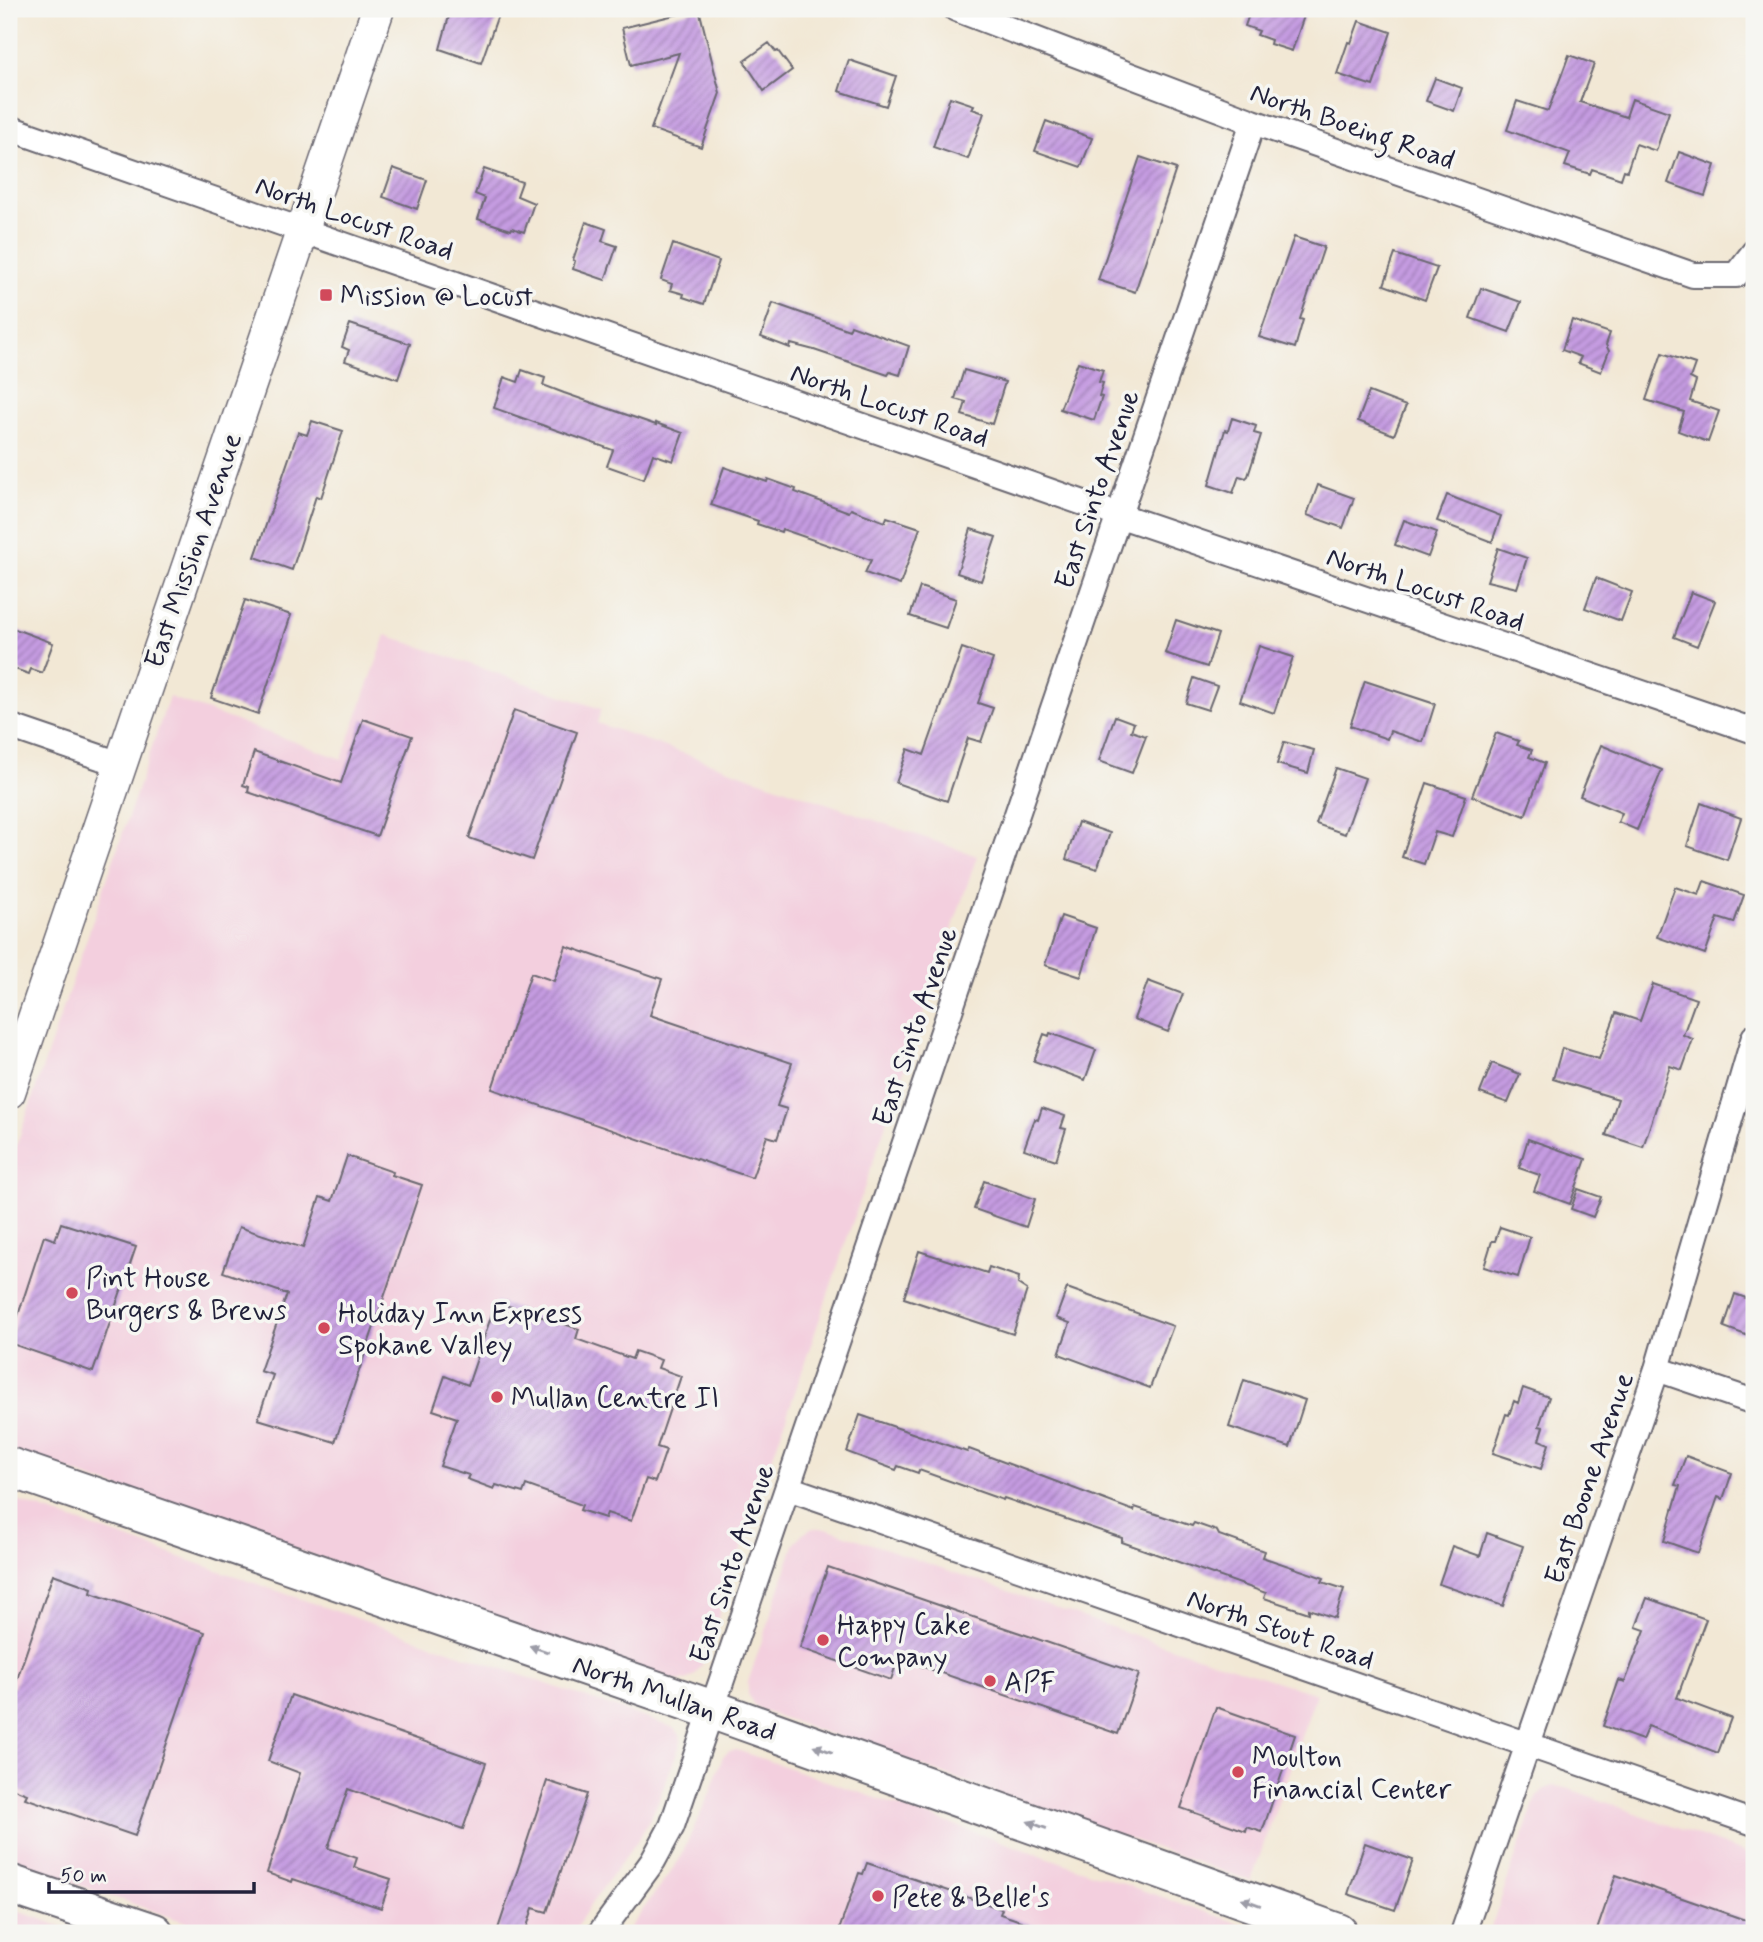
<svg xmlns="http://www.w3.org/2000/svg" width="1763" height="1942" viewBox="0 0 1763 1942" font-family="Mynerve,sans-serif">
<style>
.built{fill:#f3cfde}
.building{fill:url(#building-hatch)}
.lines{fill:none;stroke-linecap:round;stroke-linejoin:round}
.minor-casing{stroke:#6b6771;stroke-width:28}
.tertiary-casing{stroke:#6b6771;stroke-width:35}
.primary-casing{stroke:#6b6771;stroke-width:42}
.minor{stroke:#fff;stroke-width:24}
.tertiary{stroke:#fff;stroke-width:32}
.primary{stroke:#fff;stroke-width:38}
.oneway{fill:#9c9ca7}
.poi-dot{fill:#d1495b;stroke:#f6f6f2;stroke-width:2.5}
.labels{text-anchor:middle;stroke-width:7;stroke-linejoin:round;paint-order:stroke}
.street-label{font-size:28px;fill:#22223b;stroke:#f6f6f2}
.poi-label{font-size:28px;fill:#22223b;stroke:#f6f6f2;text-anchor:start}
</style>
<defs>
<pattern id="building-hatch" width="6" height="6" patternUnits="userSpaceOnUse" patternTransform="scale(1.75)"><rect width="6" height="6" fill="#c59be1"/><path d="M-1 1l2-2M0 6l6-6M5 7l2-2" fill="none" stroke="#a07eb8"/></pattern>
</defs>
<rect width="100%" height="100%" fill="#f6f6f2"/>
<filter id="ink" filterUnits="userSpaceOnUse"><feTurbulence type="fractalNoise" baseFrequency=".0143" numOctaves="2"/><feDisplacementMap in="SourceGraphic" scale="14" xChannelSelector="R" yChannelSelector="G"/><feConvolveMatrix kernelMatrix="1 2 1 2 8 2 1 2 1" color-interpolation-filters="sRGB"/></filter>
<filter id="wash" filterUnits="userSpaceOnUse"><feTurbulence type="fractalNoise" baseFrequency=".00686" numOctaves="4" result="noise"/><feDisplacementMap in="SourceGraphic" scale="28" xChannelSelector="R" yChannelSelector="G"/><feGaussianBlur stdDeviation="1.57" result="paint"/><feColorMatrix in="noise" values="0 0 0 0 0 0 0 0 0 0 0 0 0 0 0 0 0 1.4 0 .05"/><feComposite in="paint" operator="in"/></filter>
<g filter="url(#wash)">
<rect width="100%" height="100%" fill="#f2e8d5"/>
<path class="built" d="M386,635l215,74 -4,14 380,133 -275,809 -7,10 -9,5 -12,1 -665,-231v-283l160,-470 173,62z
M9,1498l665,230 6,6 1,8 -26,67 -15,28 -49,67 -18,29h-356l-208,-72z
M813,1528h13l328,114 162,52 -65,187 -488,-170 -10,-7 -5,-10v-12l46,-137 7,-10z
M737,1750l529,183h-640l53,-73 31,-67 13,-37 6,-5z
M1553,1786l14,2 187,68v77h-265l47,-135 7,-8z
M9,1908l72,25h-72z"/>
<g id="blocks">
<path class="building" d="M451,9h49l-19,54 -41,-14z
M699,9l21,84 -19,54 -50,-18 28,-76 -48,12 -9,-37z
M1251,9h30l23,7 -12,35 -22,-7 1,-4 -14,-5 2,-4 -14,-5z
M1359,21l32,11 -18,54 -36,-12 11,-32 3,1z
M769,43l7,9 2,-1 14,19 -28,21 -20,-30z
M1569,55l25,9 -14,38 46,15 6,-18 37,13 -13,39 -20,-7 -9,27 -3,-1 -3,9 -29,-10 -2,5 -25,-8 5,-13 -63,-23 10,-29 31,10z
M849,60l47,16 -10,30 -47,-15z
M1435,78l27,10 -8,23 -28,-10z
M950,97l24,8 -2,4 12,4 -16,46 -35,-12z
M1046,121l46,17 -11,29 -46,-16z
M1679,152l36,13 -10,31 -37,-13z
M1140,157l36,12 -41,123 -37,-12z
M393,168l34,12 -10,29 -34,-12z
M484,169l38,13 -5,14 17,7 -10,29 -12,-4 -1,2 -33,-11 7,-21 -10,-4z
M586,222l20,7 -4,12 15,5 -12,34 -32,-11 2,-8 -2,-1z
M1294,237l30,10 -24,72 3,1 -8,28 -36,-11z
M673,244l46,17 -15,43 -21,-7 1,-3 -14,-4 2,-6 -11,-4z
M1395,254l42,14 -12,32 -41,-15z
M1481,288l40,14 -12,30 -39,-14z
M773,303l76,27 2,-5 58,21 -9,29 -10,-3 -2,3 -74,-25 -23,-6 -1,4 -29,-11z
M1572,320l38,13 -4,12 3,6 -8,21 -23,-9 3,-6 -19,-7z
M350,324l60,20 -12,35 -53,-18 4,-11 -7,-3z
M1662,353l33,11 -5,14 6,3 -6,20 29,10 -11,31 -30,-11 6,-19 -38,-12z
M1078,362l25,8 -4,12 4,1 -4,13 3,1 -8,23 -34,-11z
M522,370l23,8 -2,7 21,8 92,32v-2l27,10 -10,28 -20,-7 -9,25 -37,-13 6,-16 -119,-42 10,-31 14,5z
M964,370l41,12 -13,42 -30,-9 4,-13 -11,-3z
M1369,392l37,14 -12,29 -36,-14z
M1232,418l24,8 -2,7 7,2 -13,41 -2,2 -7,-2 -6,17 -24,-8 16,-55 3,1z
M312,421l31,10 -22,67 -5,-2 -24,74 -37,-13 43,-125 9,3z
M724,467l43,15 1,-3 28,10 -1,3 54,20 2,-3 34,13 2,-5 33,11 -20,57 -35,-12 6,-13 -89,-31 -1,3 -24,-8 1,-3 -47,-16z
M1318,485l36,13 -11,30 -36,-13z
M1447,495l54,21 -9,26 -55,-21z
M1404,520l33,12 -9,25 -33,-12z
M971,529l25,8 -15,44 -24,-8z
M1498,548l29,10 -10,30 -30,-7z
M1596,578l36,14 -11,29 -36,-13z
M920,587l36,12 -10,29 -36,-12z
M1691,592l24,9 -18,45 -23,-9z
M245,600l46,15 -33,99 -47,-16z
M1176,620l42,14 -11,33 -42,-14z
M15,629l38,14 -11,30 -11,-4 -2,5 -20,-7v-22z
M1259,646l34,11 -19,56 -34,-12z
M962,648l31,11 -15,44 15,5 -12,34 -13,-4 -21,63 -51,-18 12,-34 16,6z
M1194,678l23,8 -9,24 -22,-7z
M1365,681l70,23 -12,38 -33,-11 -3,8 -37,-13z
M514,710l63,22 -45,128 -63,-22z
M1115,716l19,7 -3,8 15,5 -14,37 -33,-12z
M363,719l49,17 -35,100 -129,-44 1,-5 -6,-2 11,-33 87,31z
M1496,733l23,8 -2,4 15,5 -3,7 16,6 -20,53 -53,-20z
M1284,742l30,8 -6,23 -31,-9z
M1601,745l61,25 -25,60 -19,-8 4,-9 -42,-17z
M1336,768l29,10 -20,56 -29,-10z
M1427,783l39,13 -14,41 -17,-5 -11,32 -22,-7z
M1701,803l40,15 -14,42 -40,-14z
M1078,822l32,11 -13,36 -31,-10z
M1704,881l40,14 -10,28 -16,-5 -13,36 -48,-17 18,-50 24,8z
M1061,916l35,12 -15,49 -36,-12z
M566,946l96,33 -12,36 142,48 -15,43 10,3 -10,30 -10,-3 -15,42 -260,-89 39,-116 23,8z
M1148,981l35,13 -15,38 -34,-13z
M1653,984l43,15 -13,36 10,4 -11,31 -12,-4 -27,81 -37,-12 12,-36 -65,-20 9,-31 37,11 17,-46 24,8z
M1050,1033l46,17 -11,30 -51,-19 10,-27 5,2z
M1492,1063l28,11 -12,29 -28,-10z
M1042,1108l23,8 -4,12 5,1 -10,31 -32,-11 7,-20 4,-10 3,1z
M1528,1139l58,20 -16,45 -36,-13 6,-16 -21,-7z
M347,1156l46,16 -1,3 30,10 -87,257 -77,-23 15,-44 -13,-4 27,-77 -64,-22 16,-45 64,21 17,-51 12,4z
M984,1181l51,18 -9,28 -52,-18z
M1578,1189l23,8 -8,20 -22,-8z
M61,1223l75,24 -43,125 -84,-29 35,-107 11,4z
M1500,1227l30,10 -12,40 -34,-10 8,-26h3z
M919,1251l68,22 2,-6 30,10 -1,7 9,6 -14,44 -109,-36z
M1067,1288l106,38 -23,62 -91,-34 11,-31 -14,-5z
M1735,1294l19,7v37l-30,-11z
M496,1302l83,27 -3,10 56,20 3,-8 26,9 -3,8 23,8 -24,71 9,3 -11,32 -9,-3 -15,42 -24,-8 -2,5 -25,-8 2,-5 -56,-20 -3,8 -27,-8 -2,4 -27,-10 2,-4 -29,-9 17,-48 -24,-8 12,-34 23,9z
M1244,1380l61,20 -15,47 -61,-20z
M1523,1388l26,9 -10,29 4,1 -4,13 10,4 -8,25 -48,-16 13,-39 3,1 5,-14 4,2z
M860,1415l107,37 2,-3 165,62 1,-4 57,19 2,-3 23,8 2,4 45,16 -2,6 62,21 -2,4 22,7 -9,29 -26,-9v4l-45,-15 2,-5 -144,-51v-4l-118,-40 -1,2 -84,-30 -1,3 -20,-7 -2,4 -49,-18z
M1686,1456l46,17 -9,26 -5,-2 -20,56 -34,-12 16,-55 -5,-1z
M1487,1533l36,13 -20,60 -64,-22 13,-38 28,10z
M828,1567l311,107 -21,60 -220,-76 -7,22 -91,-32z
M53,1574l39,14 -1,5 114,39 -70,204 -110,-38 2,-4 -18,-7v-101l5,2z
M1647,1598l59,21 -29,79 54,20 -13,35 -70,-27 -6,14 -39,-14 16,-46 6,2 20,-52 -9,-3z
M291,1695l195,68 -23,66 -115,-40 -20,59 29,10 -3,9 37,12 -10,29 -88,-29 -1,3 -25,-9 33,-100 -32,-12z
M1216,1707l79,28 -33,97 -15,-5 -1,4 -65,-23z
M547,1781l40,13 -40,118 -14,-4 -8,25h-16l-11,-4z
M1365,1843l48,17 -18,50 -47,-16z
M867,1863l135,46 -2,5 47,16v3h-209l21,-60 4,1z
M1616,1875l138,48v10h-158z"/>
</g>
</g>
<g filter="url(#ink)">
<use href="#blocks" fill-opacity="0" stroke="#6b6771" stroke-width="2"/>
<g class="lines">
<g class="minor-casing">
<path id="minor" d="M956,9l297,113 440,153h43l18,-23
M9,128l1109,387 636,216
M9,726l111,38
M1657,1369l97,33
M788,1488l966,335
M600,1933l53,-72 19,-35 581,-1704
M1463,1933l194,-564 97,-332"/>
</g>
<g class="tertiary-casing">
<path id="tertiary" d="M9,1092l369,-1083"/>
</g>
<g class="primary-casing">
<path id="primary" d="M9,1467l704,243 625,223
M9,1884l145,49"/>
</g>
<use href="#minor" class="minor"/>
<use href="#tertiary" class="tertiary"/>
<use href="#primary" class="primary"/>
</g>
<defs><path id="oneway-solid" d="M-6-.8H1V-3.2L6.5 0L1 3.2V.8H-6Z" transform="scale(1.75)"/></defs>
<g class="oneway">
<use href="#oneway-solid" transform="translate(539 1649) rotate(-161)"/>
<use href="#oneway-solid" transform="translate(823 1749) rotate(-160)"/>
<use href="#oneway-solid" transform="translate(1037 1825) rotate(-160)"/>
<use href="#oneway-solid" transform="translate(1251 1902) rotate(-160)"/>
</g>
</g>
<g class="poi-dot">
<rect x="319" y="288" width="14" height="14" rx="3.5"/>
<circle cx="72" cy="1293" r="7"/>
<circle cx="324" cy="1328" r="7"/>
<circle cx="497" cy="1397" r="7"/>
<circle cx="823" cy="1640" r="7"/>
<circle cx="990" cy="1681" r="7"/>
<circle cx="1238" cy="1772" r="7"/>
<circle cx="878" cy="1896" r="7"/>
</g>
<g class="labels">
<g class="street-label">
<text transform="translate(1353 125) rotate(19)" y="10">North Boeing Road</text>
<text transform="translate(355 217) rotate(19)" y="10">North Locust Road</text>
<text transform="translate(890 404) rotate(19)" y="10">North Locust Road</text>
<text transform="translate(1096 489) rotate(-71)" y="10">East Sinto Avenue</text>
<text transform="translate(192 550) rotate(-71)" y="10">East Mission Avenue</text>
<text transform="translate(1426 588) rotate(19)" y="10">North Locust Road</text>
<text transform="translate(914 1026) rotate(-71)" y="10">East Sinto Avenue</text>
<text transform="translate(1588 1478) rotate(-71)" y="10">East Boone Avenue</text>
<text transform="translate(731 1563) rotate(-71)" y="10">East Sinto Avenue</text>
<text transform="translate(1281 1628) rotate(19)" y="10">North Stout Road</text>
<text transform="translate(675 1697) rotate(19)" y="10">North Mullan Road</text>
</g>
<g class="poi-label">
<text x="340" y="305">Mission @ Locust</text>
<text x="86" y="1287">Pint House<tspan x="86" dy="32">Burgers &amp; Brews</tspan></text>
<text x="338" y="1322">Holiday Inn Express<tspan x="338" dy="32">Spokane Valley</tspan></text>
<text x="511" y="1407">Mullan Centre II</text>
<text x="837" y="1634">Happy Cake<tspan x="837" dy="32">Company</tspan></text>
<text x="1004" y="1691">APF</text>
<text x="1252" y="1766">Moulton<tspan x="1252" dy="32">Financial Center</tspan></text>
<text x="892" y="1906">Pete &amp; Belle's</text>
</g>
</g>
<rect width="1763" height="1942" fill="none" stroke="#f6f6f2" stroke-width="35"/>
<path d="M49 1882v10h205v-10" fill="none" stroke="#22223b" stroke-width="3.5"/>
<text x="60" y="1882" font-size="21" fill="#22223b" stroke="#f6f6f2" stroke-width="5" paint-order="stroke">50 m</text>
</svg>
